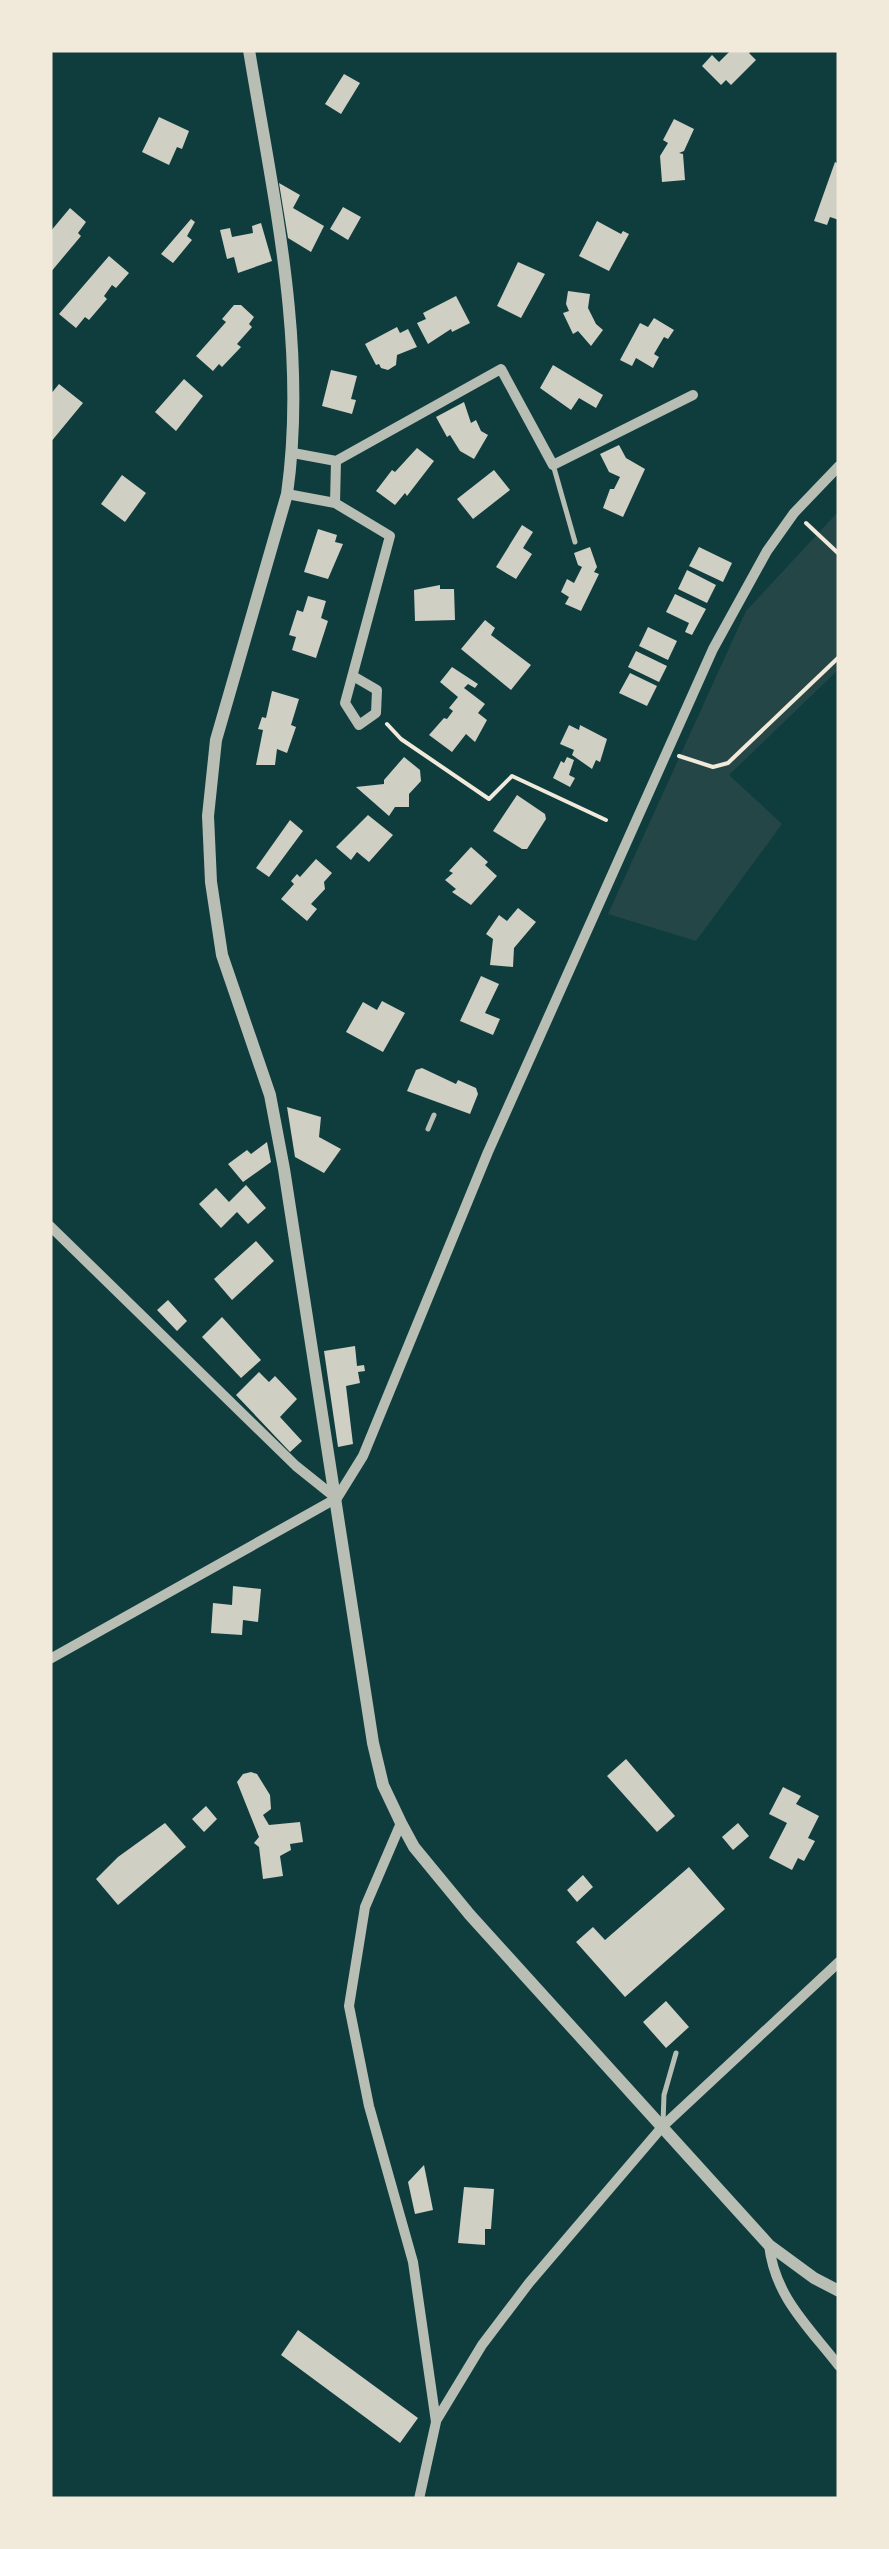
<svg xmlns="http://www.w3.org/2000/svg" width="889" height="2549" viewBox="0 0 889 2549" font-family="'PT Serif',serif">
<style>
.green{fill:#244646}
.building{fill:#cfcfc3}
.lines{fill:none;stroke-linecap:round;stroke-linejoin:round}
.path{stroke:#f1e9da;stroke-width:4}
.service{stroke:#b8beb3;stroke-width:5}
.minor{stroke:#b8beb3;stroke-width:10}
.tertiary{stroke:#b8beb3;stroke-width:12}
</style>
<rect width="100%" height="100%" fill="#0f3d3e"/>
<path class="green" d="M839,511v158l-110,106 53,49 -86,117 -88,-27 138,-303z"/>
<path class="building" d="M731,50h21l-3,3 7,7 -25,25 -5,-5 -5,5 -19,-19 10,-11 7,7z
M344,74l16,9 -19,31 -16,-10z
M159,117l30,14 -7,18 -5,-2 -8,18 -27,-13z
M674,119l20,10 -10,22 -5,2 4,1 2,26 -23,2 -2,-26 8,-13 -5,-3z
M835,162l4,2v56l-9,-3 -3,8 -13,-4z
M279,183l21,12 -7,13 31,18 -13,26 -23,-14z
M343,207l18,10 -13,23 -18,-11z
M70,208l16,14 -8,11 3,3 -31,37v-41z
M191,219l4,3 -8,14 5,4 -19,23 -12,-9z
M597,221l24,13 2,-3 6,3 -20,37 -30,-15z
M261,223l11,38 -34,12 -4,-16 -7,2 -7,-29 10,-2 2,9 21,-4 -1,-7z
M109,256l20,17 -13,15 -4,-3 -8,11 3,3 -18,21 -4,-3 -9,11 -17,-14z
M518,262l27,12 -24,44 -24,-12z
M568,291l22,3 -2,14 8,16 7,6 -12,16 -13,-15 -5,3 -10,-21 6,-2 -3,-7z
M456,296l14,27 -18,9 -1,-3 -23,15 -11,-21 9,-4 -3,-6z
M234,305h7l13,12 -5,7 3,3 -15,17 4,3 -19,20 -3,-3 -6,7 -17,-15 30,-34 -4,-3z
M654,318l20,12 -6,9 -4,-2 -10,17 5,3 -6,11 -17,-10 -4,8 -12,-6 20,-37 8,4z
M397,327l3,6 8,-4 9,18 -20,8 -1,10 -8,5 -7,-2 -2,-4 -3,1 -11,-21z
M553,365l50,30 -7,13 -17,-10 -8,12 -31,-22z
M331,370l26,6 -6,23 5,1 -4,14 -30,-8z
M184,379l19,17 -27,35 -21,-19z
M59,384l24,19 -33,40v-48z
M464,402l7,21 5,-3 5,11 7,4 -14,24 -14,-8 -10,-16 -3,2 -11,-20z
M619,445l7,13 19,11 -22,48 -20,-9 7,-19h4l6,-12 -11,-5 -9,-18z
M417,448l17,13 -27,35 -2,-3 -10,12 -19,-14 16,-21 3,2z
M494,470l16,20 -37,29 -16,-20z
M122,475l24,18 -21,29 -24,-18z
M522,525l11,7 -10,16 9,6 -16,25 -20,-12z
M318,529l19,6 -2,7 8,2 -15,35 -24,-7z
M590,547l7,20 -3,5 5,2 -18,37 -16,-7 4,-7 -8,-5 6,-13 7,4 8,-16 -4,-2 -4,-12z
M699,547l33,16 -9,19 -34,-16z
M687,570l29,15 -9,18 -29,-14z
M440,585v4h14l1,31 -40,1 -1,-31z
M675,594l31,15 -14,26 -7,-3 4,-9 -23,-11z
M308,596l18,5 -5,17 7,3 -12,37 -24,-8 4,-13 -7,-2 8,-25 6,2z
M485,620l10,8 -4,7 40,30 -20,25 -50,-41z
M648,627l29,14 -9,19 -29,-14z
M636,651l31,15 -8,16 -31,-15z
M452,667l26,17 -3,4 -7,-4 -4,4 21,16 -7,9 9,7 -12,22 -9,-8 -14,18 -23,-17 15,-17 3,1 6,-8 -4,-3 9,-11 -18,-15z
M630,673l27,13 -10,20 -28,-13z
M272,691l27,8 -8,26 5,2 -9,26 -10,-4 -2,16h-19l7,-35 -5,-1 4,-12 4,1z
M569,725l10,5 1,-5 27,14 -7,23 -4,-2 -4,9 -20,-14 2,-5 -14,-6z
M404,757l16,13 1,11 -12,13v13h-14l-6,9 -33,-29 28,-3v-4z
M567,757l7,3 -5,15 6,3 -5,9 -17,-9 8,-17 3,2z
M517,795l28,19 1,5 -19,30h-5l-29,-18z
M368,815l25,20 -24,27 -12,-10 -6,8 -15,-13z
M290,820l13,11 -34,46 -13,-9z
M471,847l17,15 -3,3 12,11 -26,29 -19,-13 4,-3 -11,-9 8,-7 -4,-2z
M316,859l16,14 -8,9 1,7 -14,15 6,5 -10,12 -26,-22 13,-15 -3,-3 6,-7 3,3z
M518,908l18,14 -22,26 -1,19 -23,-2 3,-26 -7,-5 13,-19 8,6z
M481,976l18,8 -14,29 15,6 -7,16 -33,-14z
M382,1001l23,12 -22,39 -37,-20 17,-30 14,8z
M422,1068l34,16 2,-4 18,8 2,6 -8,20 -63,-23 9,-21z
M287,1107l34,10 -2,20 22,12 -17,24 -29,-16z
M267,1142l4,20 -28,20 -15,-18 19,-14 4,4z
M246,1185l20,23 -18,16 -11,-12 -16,16 -22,-24 17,-16 13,14z
M256,1241l18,20 -42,39 -18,-21z
M168,1300l19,21 -10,10 -20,-21z
M222,1317l39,43 -20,18 -39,-41z
M355,1346l2,20 7,-1 1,6 -7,1 2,11 -14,3 7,58 -15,3 -14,-96z
M259,1372l10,10 6,-6 22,23 -17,18 22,24 -12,11 -54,-57z
M233,1586l28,3 -3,33 -15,-2 -1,15 -31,-2 2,-30 19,2z
M626,1759l49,57 -18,16 -50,-56z
M251,1772l6,2 13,21 1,14 -8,6 6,10 31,-3 3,20 -13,2 1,6 -11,6 3,20 -20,3 -4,-32 -5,-4 5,-6 -22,-55 6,-8z
M783,1787l18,9 -5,8 23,12 -11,22 7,3 -11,20 -6,-3 -6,12 -23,-12 18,-35 -18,-9z
M206,1806l11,13 -13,13 -12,-13z
M165,1823l21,24 -68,58 -22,-26 22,-22z
M738,1823l11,13 -16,14 -11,-13z
M689,1867l36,42 -100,88 -49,-55 17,-15 12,13z
M583,1875l10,12 -16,15 -10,-12z
M666,2001l23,26 -23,21 -23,-26z
M424,2165l9,45 -18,4 -7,-32z
M464,2187l30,2 -3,40h-6v16l-27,-2z
M298,2330l120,88 -18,25 -119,-88z"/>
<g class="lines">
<path class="path" d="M806,523l33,31
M387,724l14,15 88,60 23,-23 94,44
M679,756l34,11 15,-4 111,-106"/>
<path class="service" d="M554,468l21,74
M428,1129l6,-14
M663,2123l1,-28 12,-42"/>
<path class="minor" d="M293,453l43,8 165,-92 52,96 140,-70
M287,494l48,9 55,33 -45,167 14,22 17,-12 1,-23 -24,-14
M335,503l1,-42
M50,1226l246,240 40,32
M50,1659l287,-161 26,-42 125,-304 225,-503 54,-98 27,-38 45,-47
M401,1823l-36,84 -16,99 20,100 44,156 18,125 5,35 -17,77
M769,2245c6,52 39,81 70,121
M436,2421l46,-76 47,-62 134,-157 176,-164"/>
<path class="tertiary" d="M249,50c24,146 59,296 38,444l-71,246 -8,76 3,66 11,73 48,140 14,74 89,574 10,42 18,38 13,24 56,68 299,330 45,33 25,13"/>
</g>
<rect width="889" height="2549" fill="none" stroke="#f1e9da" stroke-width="105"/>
</svg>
